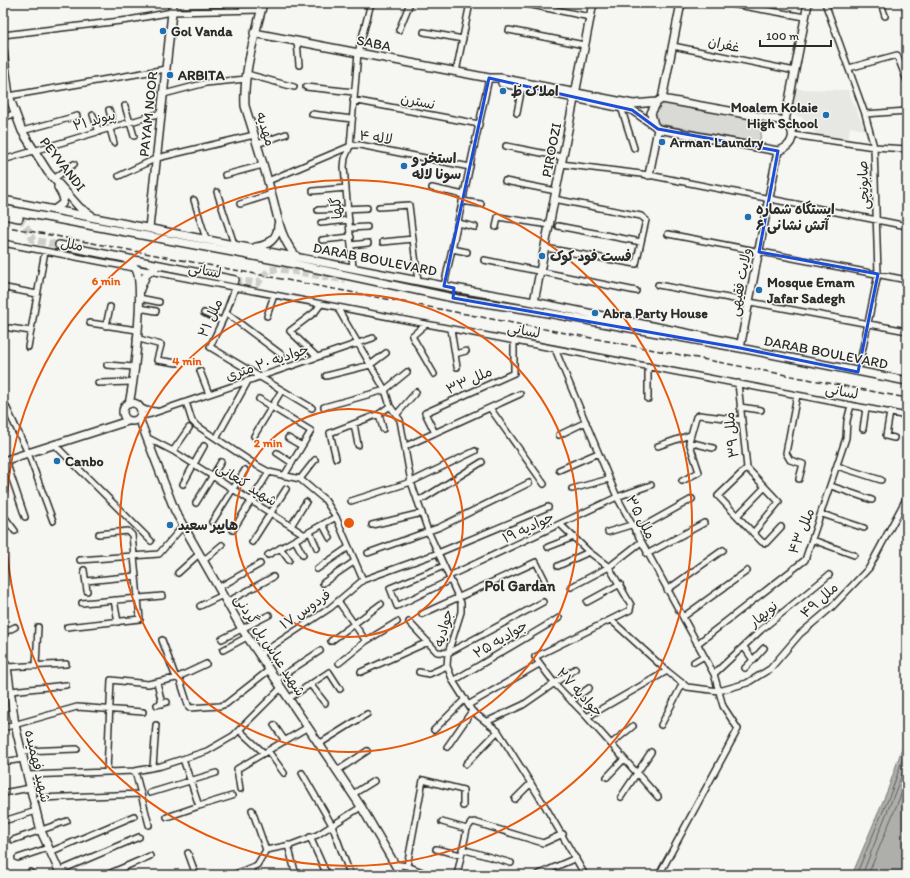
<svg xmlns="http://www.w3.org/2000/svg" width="910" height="878" viewBox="0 0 910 878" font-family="Itim,'Playpen Sans Arabic',sans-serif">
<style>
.built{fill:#e7e7e3}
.green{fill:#d9d9d5;stroke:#828280}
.water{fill:#aeaeab;stroke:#7a7a78}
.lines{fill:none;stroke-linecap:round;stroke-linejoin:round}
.shore{stroke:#5f5f5e;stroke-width:1}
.secondary-tunnel{stroke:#cdcdca;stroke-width:7;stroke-dasharray:7 3.5;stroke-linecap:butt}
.street-casing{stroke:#2b2b2b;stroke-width:8}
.secondary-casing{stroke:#2b2b2b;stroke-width:10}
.street{stroke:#f6f6f2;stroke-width:5}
.secondary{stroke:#f6f6f2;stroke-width:7}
.rail{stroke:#2b2b2b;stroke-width:1.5;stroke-dasharray:6 3;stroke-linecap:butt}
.marked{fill:none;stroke:#1d4ed8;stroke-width:3;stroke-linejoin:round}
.ring{fill:none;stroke:#e8590c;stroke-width:2}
.poi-dot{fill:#1f6fb2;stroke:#f6f6f2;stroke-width:1.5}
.labels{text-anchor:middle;stroke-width:3;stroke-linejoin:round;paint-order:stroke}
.poi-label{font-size:14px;font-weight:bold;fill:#2b2b2b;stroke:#f6f6f2;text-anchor:start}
.street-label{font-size:14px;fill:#2b2b2b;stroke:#f6f6f2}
.neighbourhood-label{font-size:15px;font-weight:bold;fill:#2b2b2b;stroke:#f6f6f2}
.centre{fill:#e8590c;stroke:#f6f6f2;stroke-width:2}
.ring-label{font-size:12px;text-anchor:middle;font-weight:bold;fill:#e8590c;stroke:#f6f6f2;stroke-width:3;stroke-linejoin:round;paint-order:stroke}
</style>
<rect width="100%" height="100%" fill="#f6f6f2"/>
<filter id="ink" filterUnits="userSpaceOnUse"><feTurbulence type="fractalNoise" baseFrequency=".025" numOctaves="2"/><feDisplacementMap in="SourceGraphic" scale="8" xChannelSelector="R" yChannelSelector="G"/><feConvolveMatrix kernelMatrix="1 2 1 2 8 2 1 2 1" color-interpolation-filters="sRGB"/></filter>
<g filter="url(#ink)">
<path class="built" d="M795,89l53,1 17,40 -15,-3 -2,14 -30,-5 -15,-18 -13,-4z"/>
<path class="green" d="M901,3h6v37z
M662,102l102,17 -5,24 -99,-19 -4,-1 -2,-14z"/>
<path class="water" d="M907,734v141h-55l36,-86z"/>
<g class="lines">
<path class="shore" d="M856,875l36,-85 15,-44
M862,875l45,-113
M868,875l39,-95"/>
<path class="secondary-tunnel" d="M19,218l6,6 8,16 26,5
M235,280l23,3 11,-13 11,-1 65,11"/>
<g class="street-casing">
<path id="street" d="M363,3l8,2
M522,3l68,14
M726,3l79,14
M825,3l40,111 9,33 4,127 -20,98
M881,3l4,13
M399,30l11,-27
M509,30l75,15
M424,32l39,7
M3,35l126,-15 43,-8 89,-2
M297,41l2,24
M673,46l122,25
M849,68l48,-13 10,26
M456,72l14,-69
M247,74l47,13
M306,87l48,5
M164,94l42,-11 40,-4
M9,96l157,-27
M353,100l126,24
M125,106l9,30
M621,107l13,41
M109,110l5,17
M517,113l5,-26
M312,114l40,5
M865,114l42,-3
M93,115l6,17
M3,117l12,-3
M110,129l4,14
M22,131l55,-15
M793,135l81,12 33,2
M257,144l29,-10
M506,146l56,11
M3,160l158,-47
M561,164l88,11 258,51
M225,175l38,-10
M119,176l38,-18 97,-23
M55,178l19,-14
M268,181l85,-36h7l110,22
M505,181l51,10
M432,188l32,7
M313,191l33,-3
M217,192l17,52
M194,200l12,39
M462,201l19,3
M240,204l32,-10
M379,207l30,-2 9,76
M318,210l49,-2
M321,223l28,-3
M458,223l17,4
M558,226l83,16
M496,227l2,-10 51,8
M350,228l17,-1
M668,234l239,46
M322,240l29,-3
M383,242l30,-3
M3,243l904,173
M351,245l17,-2
M545,248l91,16 10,-44 -5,-4 -87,-17
M452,249l15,3
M484,260l152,31
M353,268l-9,-101 1,-9 5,-12 8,-93 13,-50
M658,285l249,46
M444,286l45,-208
M6,288l31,6
M235,288l-10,27 -15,32 102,61
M139,298l20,4
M337,307l48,83 5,16 10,14 11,62 17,49 33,72v9l-13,41 -1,13 6,15 19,30 26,20 47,75 40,69
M139,308l17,3
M204,313l18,8
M226,313l56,42
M267,316l7,-21
M90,323l47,7
M426,324l-14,12 22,38
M106,326l4,-19
M10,328l21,3
M451,329l6,38
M136,338l25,7 -4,15 20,3
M28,347l17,-96
M555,349l62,148 97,177 9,32 15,23 -79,146
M455,354l11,-3
M317,357l-27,-26 25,-19 6,-8
M107,365l27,2
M648,366v33
M200,371l9,23
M326,376l44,-11 16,-12
M98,383l35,-1
M738,383l9,85 32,34 -26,31
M797,395l-11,58 4,7 13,4 -4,15
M259,399l52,32 -27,45
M3,400l25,53 25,68
M186,402l6,19 4,4 60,40 13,7 31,7 25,21 11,17 27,63
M139,407l7,3 10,1
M324,407l61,-17 22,-18
M740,407l21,3
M490,408l54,76
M890,412l-4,24 8,2
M379,414l4,15
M397,414l19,-22
M141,416l10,-2 222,-76
M354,424l4,21
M863,429l3,-21
M435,433l-10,-20 89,-40v-32
M559,435l27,-13
M254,436l28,-46
M146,437l27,14 132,84
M217,437l31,-56
M288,438l14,8
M689,442l24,6
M54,444l97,97
M406,446l114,-52
M658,446l32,-11
M173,451l16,-23
M277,453l15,10
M336,458l-6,-25 49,-19 11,-8
M6,461l19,56
M837,466l44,14
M747,468l-29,28 44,46 4,1 15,-16
M559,470l39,-17
M300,479l15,-19
M682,481l17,-9 -10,-30 7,-25 3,-2 42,5
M183,484l21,-38
M831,486l41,14
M572,489l37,-10
M417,500l7,-2 58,-36
M351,501l60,-19 64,-31
M196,503l25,-41
M822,514l42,14
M3,515l12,16
M737,516l28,-29
M212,522l33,-52
M323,525l7,13
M372,525l50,-12
M561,525l28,27 20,15 22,38 -1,5 -95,47 20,27 32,33 71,80
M291,526l15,-24
M233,530l36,-58
M635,531l57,-32
M310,532l7,16
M608,532l23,-7
M295,540l8,15
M813,540l41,15
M252,542l34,-53
M548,547l26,-10
M280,548l9,12
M368,553l72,-26 89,-44
M647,554l57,-31
M268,555l68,-38
M80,560l79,-6 24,-28
M203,561l19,-16
M444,566l-54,22 7,18 53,-26
M558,566l31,-14
M317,569l32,-22
M84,570l3,21
M178,573l21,-19
M449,576l168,-79 34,-12
M86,581l50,-5
M323,583l32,-22
M571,587l38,-20 32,-25
M218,588l42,-24
M667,590l56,-40
M114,600l4,22
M338,601l28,40
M227,602l46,-25
M587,602l33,-18
M82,603l80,-7
M200,606l23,-11
M422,614l114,-52 9,18
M683,617l64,-46
M611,620l56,51 20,16 32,4 28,-8 23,-14 30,-35 32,-27 37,-39 38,-71
M409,622l28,30 11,1 95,-51
M67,627l73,-8 -8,-84 -4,-4 -29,3
M3,633l12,-6
M222,639l47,-24
M162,640l14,38 4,2 9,28 31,-2 6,-2 43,-34
M331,641l50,-37
M697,644l108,-84 41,-122 1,-17 4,-16
M744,647l9,13 11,-12
M223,650l24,-13
M259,655l71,-47 33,-28 75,-27 110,-46
M694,662l10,-6
M339,663l27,-22 31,-19
M36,666l2,-39
M7,667l59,-3
M745,668l8,-8
M361,672l67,-30
M419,672l10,2 18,-8
M714,674l47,-44 68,-55
M276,680l44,-29
M453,681l106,-63
M157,682l5,22
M310,684l15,19
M11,691l55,-6
M288,699l41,-27 11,17
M571,701l18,-13
M157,705l10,-3
M468,705l71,-41
M587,717l80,-46
M486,722l37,-17 52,-36
M274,725l11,16
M661,725l22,-42
M3,728l74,-21 66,5
M239,730l25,23
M434,730l31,-31
M319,744l48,-30
M611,744l22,-18
M447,747l25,-36
M22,751l55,-2
M268,751l16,22
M3,762l20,-3
M466,764l32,-33
M153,767l3,-42
M135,771l14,54
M337,771l30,-20
M107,772l4,-92 37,4 28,-6 30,-14
M302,773l30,52 18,49
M27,775l108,-4 26,-5 46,-15 26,-15 48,-48
M607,777l17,-18
M240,789l-3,-20 71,-42
M3,793l27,-5
M150,793l66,-20
M353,794l21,-13
M621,797l30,-45
M39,798l102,-4
M515,799l16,-16
M199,806l33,-10
M252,810l14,40
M167,817l32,-11 -16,-47
M7,820l29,-9
M442,822l25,7 -10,46
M467,829l4,-6 3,-1 69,21 20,-9
M310,837l17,38
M13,840l54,-19
M288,845l8,30
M436,849l25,6
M462,849l49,14
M266,850l25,-5 26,-10 44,-28
M50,852l84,-36
M188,853l8,22
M18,858l30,-10
M394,864l13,2 16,-86 40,10v16
M407,866l23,9
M250,868l3,7
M59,871l80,-34
M30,872l1,3
M106,875l44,-19
M233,875l24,-10 9,-15
M537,875l39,-17"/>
</g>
<g class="secondary-casing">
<path id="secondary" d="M263,3c-8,34 -20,68 -18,103 9,28 18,57 26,86 7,23 8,46 26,65
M254,33l235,45h11l133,26 24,-2
M3,50l6,46 13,35 26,41 32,36 11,7
M502,83l130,27 22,15
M662,99l123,22c12,11 9,25 -7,30l-120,-22 -4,-4 -3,-12 6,-11z
M662,99l19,-96
M785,121l23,-118
M649,175l9,-46
M3,200l451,88 80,14 201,41
M3,209l277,52 178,38 73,11 209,38 167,33
M54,210l8,-6 2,-6 -6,-11
M3,215l16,3
M149,228l24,-225
M59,245l176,35
M256,247c12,-1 22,-9 22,-22
M127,260c3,3 7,6 9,9 9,17 -2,112 -7,135
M140,289l6,-14 11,-9
M534,302l59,-299
M740,348l38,-197
M123 412a9 9 0 1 1 18 0a9 9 0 1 1-18 0Z
M139,418l36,93 67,118 120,179 39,67
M3,461l125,-40
M3,660l4,7 8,58 26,106 20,44"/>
</g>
<use href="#street" class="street"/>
<use href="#secondary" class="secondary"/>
<path class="rail" d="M3,226l904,172"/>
</g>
</g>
<path class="marked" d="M489,78l143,32 26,19 120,22 -19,101 119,22 -20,98 -118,-24 -287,-50 1,-10 -10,-2z"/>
<g class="ring">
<circle cx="349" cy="523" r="114"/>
<circle cx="349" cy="523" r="229"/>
<circle cx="349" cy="523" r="343"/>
</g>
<g class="poi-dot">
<circle cx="163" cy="31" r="4"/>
<circle cx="170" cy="75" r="4"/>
<circle cx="503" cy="91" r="4"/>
<circle cx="826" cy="115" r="4"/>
<circle cx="662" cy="142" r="4"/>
<circle cx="404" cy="166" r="4"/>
<circle cx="748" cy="217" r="4"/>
<circle cx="542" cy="256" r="4"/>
<circle cx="759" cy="290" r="4"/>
<circle cx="595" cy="313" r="4"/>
<circle cx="57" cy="461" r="4"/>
<circle cx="170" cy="525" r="4"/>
</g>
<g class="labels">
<g class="poi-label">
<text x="171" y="36">Gol Vanda</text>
<text x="178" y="80">ARBITA</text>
<text x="511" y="96">املاک طُ</text>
<text x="818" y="112" text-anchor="end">Moalem Kolaie<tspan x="818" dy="16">High School</tspan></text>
<text x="670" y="147">Arman Laundry</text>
<text x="412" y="163">استخر و<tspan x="412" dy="16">سونا لاله</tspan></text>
<text x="756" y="214">ایستگاه شماره<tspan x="756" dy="16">۶ آتش نشانی</tspan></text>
<text x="550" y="261">فست فود کوک</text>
<text x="767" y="287">Mosque Emam<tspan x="767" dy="16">Jafar Sadegh</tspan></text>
<text x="603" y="318">Abra Party House</text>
<text x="65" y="466">Canbo</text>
<text x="178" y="530">هایپر سعید</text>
</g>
<g class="street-label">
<text transform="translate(374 43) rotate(11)" y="5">SABA</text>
<text transform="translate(724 44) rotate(12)" y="5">غفران</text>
<text transform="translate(418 101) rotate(11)" y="5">نسترن</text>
<text transform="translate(148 114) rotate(-84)" y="5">PAYAM NOOR</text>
<text transform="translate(94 120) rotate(-16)" y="5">پیوند ۲۱</text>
<text transform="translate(266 129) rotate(73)" y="5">مهدیه</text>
<text transform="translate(376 137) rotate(8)" y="5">لاله ۴</text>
<text transform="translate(551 150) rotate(-79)" y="5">PIROOZI</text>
<text transform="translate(63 164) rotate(52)" y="5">PEYVANDI</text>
<text transform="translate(863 185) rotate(-92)" y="5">صابونچی</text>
<text transform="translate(336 208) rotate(-95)" y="5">گلها</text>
<text transform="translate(72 244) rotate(11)" y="5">ملل</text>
<text transform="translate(375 259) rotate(11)" y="5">DARAB BOULEVARD</text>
<text transform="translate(205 270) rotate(11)" y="5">لسانی</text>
<text transform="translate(740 282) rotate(-79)" y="5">ولایت فقیهی</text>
<text transform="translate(210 318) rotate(-66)" y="5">ملل ۲۱</text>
<text transform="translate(524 330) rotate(11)" y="5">لسانی</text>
<text transform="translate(826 352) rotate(11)" y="5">DARAB BOULEVARD</text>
<text transform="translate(267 362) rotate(-19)" y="5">جوادیه ۲۰ متری</text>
<text transform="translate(469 380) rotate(-24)" y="5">ملل ۳۳</text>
<text transform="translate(842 391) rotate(11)" y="5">لسانی</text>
<text transform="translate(731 435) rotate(-96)" y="5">ملل ۳۹</text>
<text transform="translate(247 484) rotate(32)" y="5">شهید کنعانی</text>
<text transform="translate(641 517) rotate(62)" y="5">ملل ۳۵</text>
<text transform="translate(528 527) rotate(-25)" y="5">جوادیه ۱۹</text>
<text transform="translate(801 531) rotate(-68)" y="5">ملل ۴۳</text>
<text transform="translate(819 600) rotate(-42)" y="5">ملل ۴۹</text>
<text transform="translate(305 609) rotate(-35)" y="5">فردوس ۱۷</text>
<text transform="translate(763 614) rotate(-40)" y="5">نوبهار</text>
<text transform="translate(443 628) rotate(-75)" y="5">جوادیه</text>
<text transform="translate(500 639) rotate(-31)" y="5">جوادیه ۲۵</text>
<text transform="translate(270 645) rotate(57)" y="5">شهید عباس پل گردنی</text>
<text transform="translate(580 692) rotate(47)" y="5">جوادیه ۲۷</text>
<text transform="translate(38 766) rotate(77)" y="5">شهید فهمیده</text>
</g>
<g class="neighbourhood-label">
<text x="520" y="591">Pol Gardan</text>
</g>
</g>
<circle cx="349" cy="523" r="6" class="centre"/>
<g class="ring-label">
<text x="106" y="285">6 min</text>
<text x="187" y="365">4 min</text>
<text x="268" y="447">2 min</text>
</g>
<rect width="910" height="878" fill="none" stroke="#f6f6f2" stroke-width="16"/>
<rect x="8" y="8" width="894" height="862" fill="none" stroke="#2b2b2b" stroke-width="1.5" filter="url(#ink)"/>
<path d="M760 40v6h71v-6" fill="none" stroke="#2b2b2b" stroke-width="2"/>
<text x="766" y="40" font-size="12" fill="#2b2b2b" stroke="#f6f6f2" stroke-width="3" paint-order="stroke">100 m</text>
</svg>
